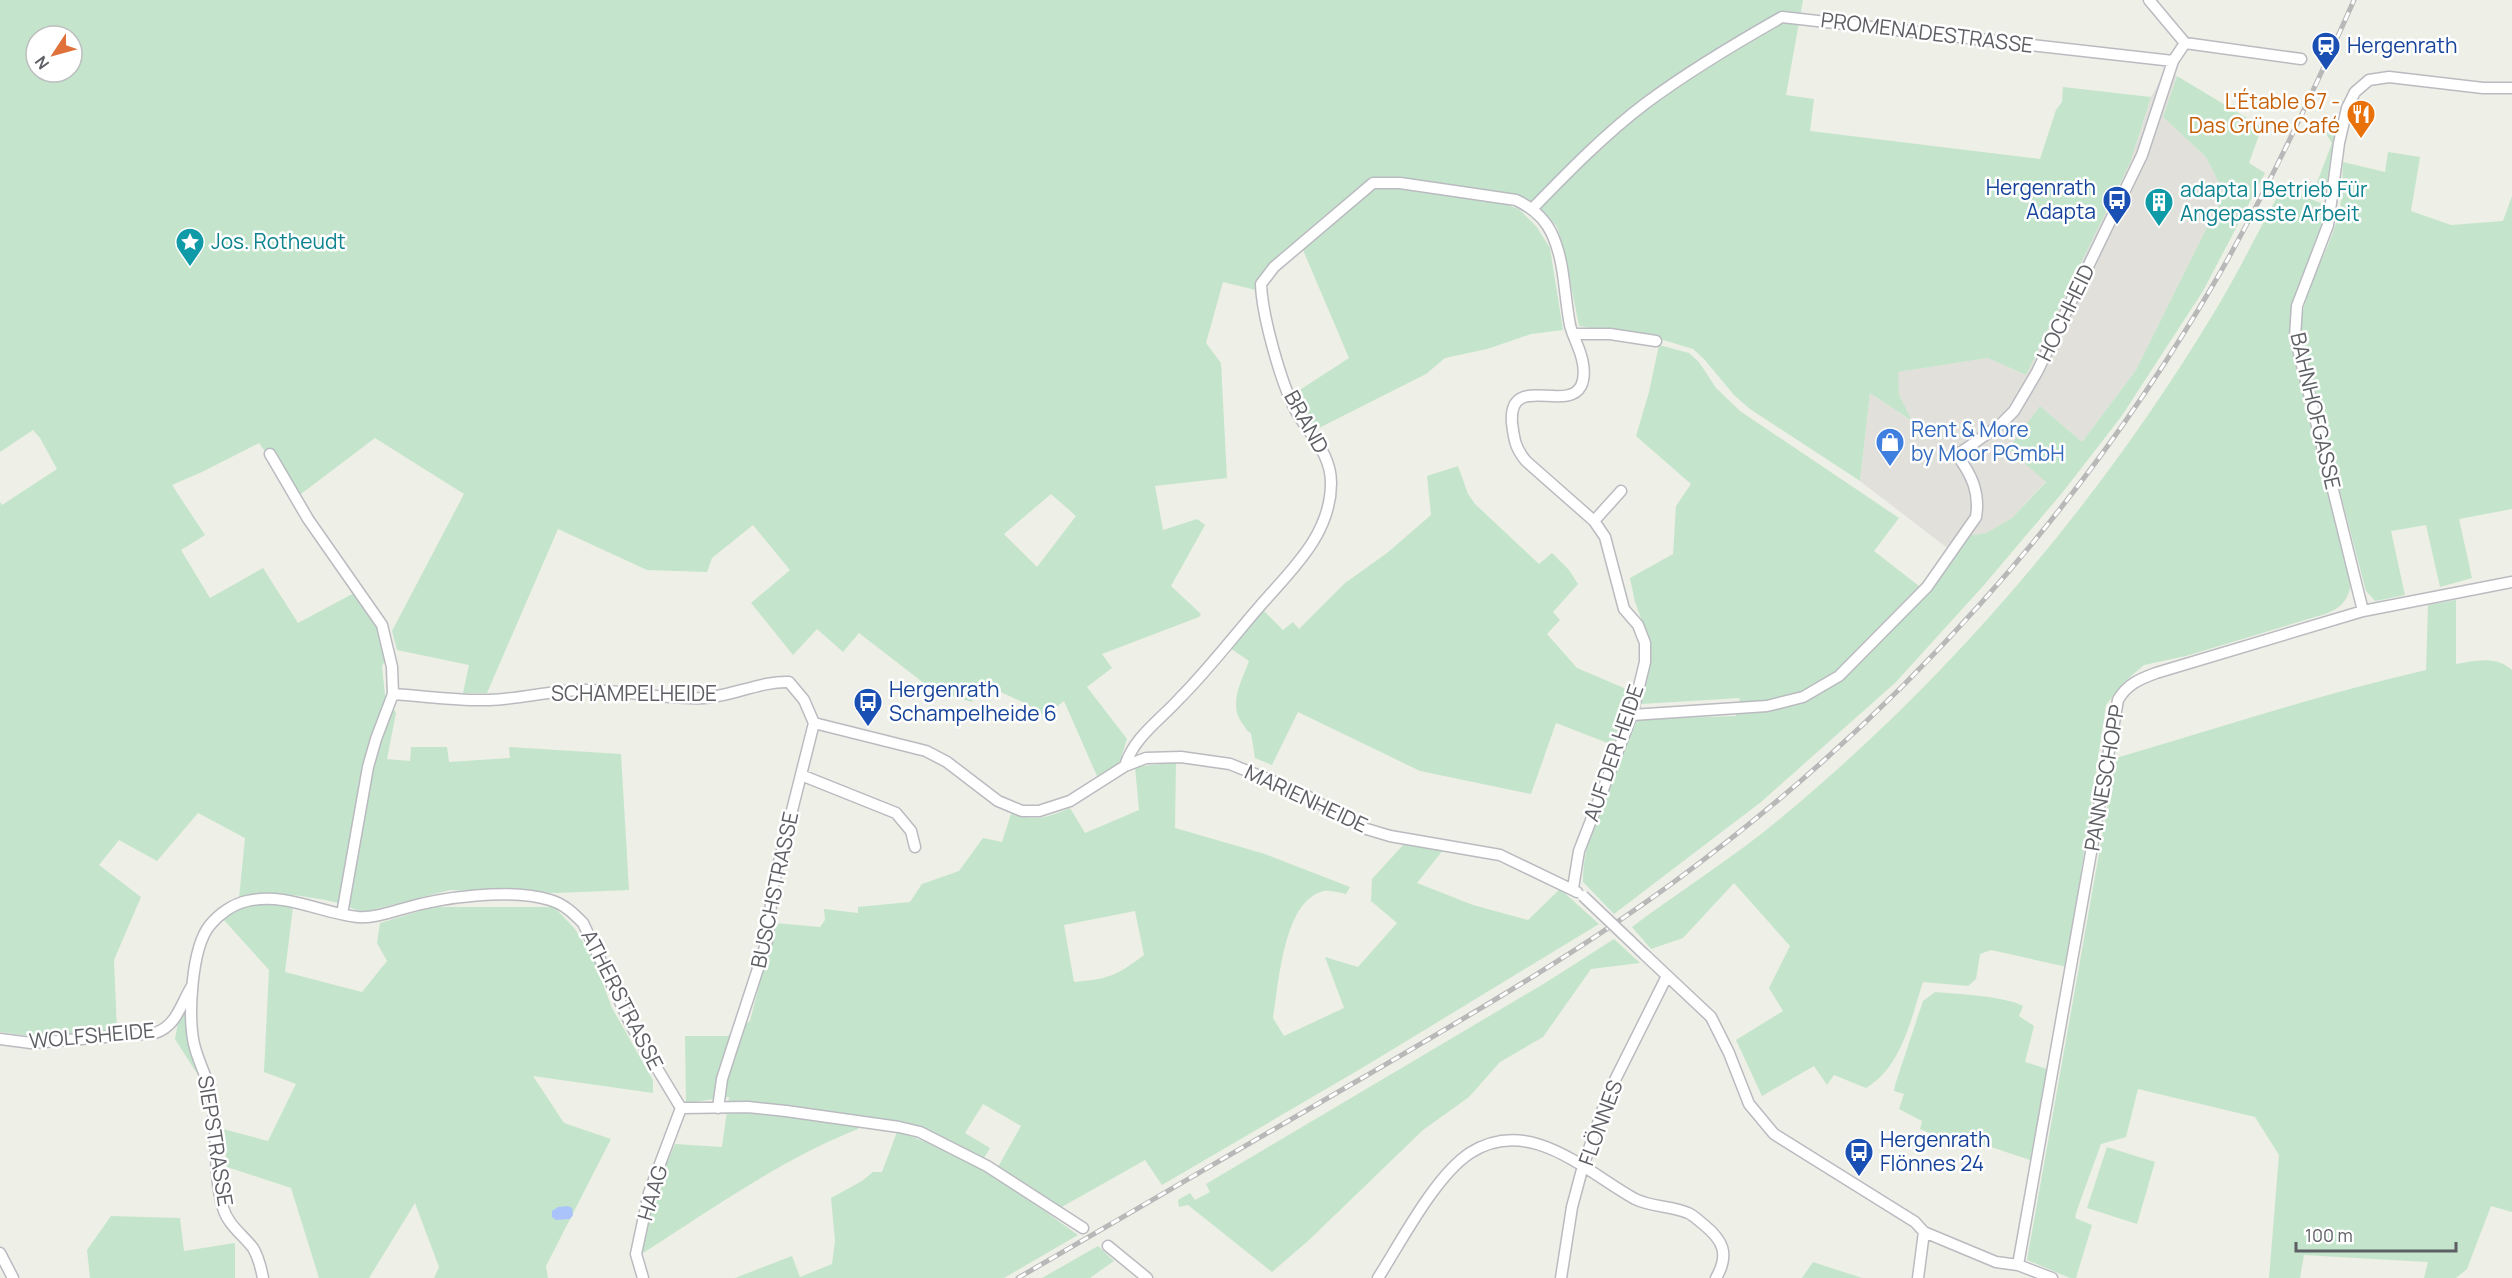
<svg xmlns="http://www.w3.org/2000/svg" width="2512" height="1278" viewBox="0 0 2512 1278" font-family="Manrope,sans-serif">
<style>
.industrial{fill:#e1e0da}
.green{fill:#c4e5cc;fill-rule:evenodd}
.water{fill:#aac3fa}
.lines{fill:none;stroke-linecap:round;stroke-linejoin:round}
.minor-casing{stroke:#babbc1;stroke-width:13}
.minor{stroke:#fff;stroke-width:10}
.rail-casing{stroke:#b8b8b9;stroke-width:5}
.rail{stroke:#fff;stroke-width:3;stroke-dasharray:9;stroke-linecap:butt}
.minor-bridge-casing{stroke:#babbc1;stroke-width:13;stroke-linecap:butt}
.minor-bridge{stroke:#fff;stroke-width:10}
.labels{text-anchor:middle;stroke-width:5;stroke-linejoin:round;paint-order:stroke}
.street-label{font-size:21px;fill:#5d5f65;stroke:#fff}
.transit-label{font-size:21px;fill:#164399;stroke:#fff;text-anchor:start}
.food-label{font-size:21px;fill:#c56008;stroke:#fff;text-anchor:end}
.culture-label{font-size:21px;fill:#0d838f;stroke:#fff;text-anchor:start}
.shop-label{font-size:21px;fill:#366cbe;stroke:#fff;text-anchor:start}
</style>
<rect width="100%" height="100%" fill="#eeefe6"/>
<path class="industrial" d="M2166,70l11,6 -14,41 43,40 18,36 -88,177 -54,72 -42,-36 6,75 -34,37 -26,15 -19,3 -17,14 -90,-69 10,-88 40,27 -11,-25 -2,-23 91,-14 38,17 104,-212 21,-66z"/>
<path class="green" d="M0,0h1803l-17,95 28,4 -4,32 230,28 16,-49 6,-8 1,-15 88,10 -21,66 -104,212 -38,-17 -90,14 1,23 13,26 -42,-28 -10,88 -110,-72 -16,-14 -30,-36 -11,-10 -33,-10 -81,-13 -15,-76 -7,-23 -17,-20 -31,-14 -54,-8 -83,-7 -113,103 -3,9 -33,-8 -17,61 15,20 6,115 -72,8 8,44 34,-11 8,6 -34,61 30,28 -2,3 -97,37 10,14 -25,19 40,52 -8,25 -22,12 -33,-75 -19,15 -18,-12 -48,-22 -7,20 -38,-11 -75,-58 -16,19 -26,-23 -24,26 -42,-52 39,-33 -37,-45 -41,33 -5,14 -60,-2 -89,-41 -71,164h-24l6,-28 -72,-15 -5,-19 72,-137 -89,-56 -78,59 -38,-54 -57,29 -30,13 33,50 -24,15 29,48 53,-30 35,55 56,-30c18,23 27,37 33,66l-5,7 3,29 11,18 -9,46 23,2 1,-14h36l2,15 61,-4 -1,-11 112,7 8,136 -72,3 -107,-3 -85,22c-10,-1 -17,-7 -26,-9 -33,-8 -68,-12 -100,-5l6,-60 -47,-25 -41,48 -38,-21 -20,25 42,32 -27,63 3,71 -87,5 -30,-4v-530l2,3 55,-36 -17,-31 -7,-8 -33,22zM36,36h36v36h-36zM1051,494l25,22 -39,51 -33,-33z
M2177,76l85,51 -13,36 16,10 -62,118 -82,126 -59,76 -78,92 -88,97 -135,120 -147,112 -31,-32c0,-55 33,-113 55,-163l98,-3 4,-18 -100,6 9,-64 -14,-38 -5,-24 43,-24 3,-48 15,-22 -55,-48 13,-44 10,-47 30,8 10,9 17,26 24,23 159,107 -25,33 45,35 27,-31 21,-19 19,-3 26,-15 34,-36 -38,-33 32,-43 42,36 54,-72 88,-177 -18,-36 -43,-40z
M2333,119h4l1,4 -10,73 -5,1 -14,-7 7,-5 16,-42 -7,-11z
M2388,152l32,5 -9,54 40,14 52,-4 9,-25v313l-53,10 13,59 -32,9 -14,-62 -35,6 14,64 -30,6 -9,-10 -66,-251c-1,-46 28,-84 39,-127 4,-16 3,-35 4,-51l42,10z
M1385,187l114,15 20,7 17,17 14,22 13,82 -32,4 -44,15 -42,9 -19,16 -113,57 -21,-36 57,-37 -46,-108 69,-61z
M2282,188l46,18 -2,19 -32,78 -5,30 63,248c-4,18 -9,27 -27,33l-139,42 -42,9 -21,18 -17,22 -39,262 -76,-17 -11,4 -4,25 -8,7 -45,-4c-12,36 -21,85 -57,106l-32,-13 -7,10 -13,-19 -52,30 -26,-56 47,-29 -14,-23 21,-42 -56,-63 -51,55 -32,11 -19,-22c48,-36 104,-71 149,-109 172,-143 319,-316 434,-507 24,-40 45,-83 67,-123z
M1458,466l10,28 7,10 64,60 13,-11 17,17 9,14 -25,28 7,8 -13,14 30,34 54,23 -18,54 -57,-22 -25,71 -111,-23 -122,-59 -26,53 -17,-7 -4,-25c-6,-3 -5,-5 -9,-10 -14,-19 0,-43 7,-62l-19,-13 33,-38 20,20 10,-8 6,7 46,-46 42,-30 44,-38 -4,-39z
M2456,600v64c19,-3 39,-9 56,6v542l-21,-6 -24,63 -11,9h-32l4,-16 -124,-7 -4,23h-31l10,-123 -24,-38 -117,-28 -12,48 -25,7 -24,66 -2,8 17,7 -16,53h-6l-43,-18 89,-502c103,-30 205,-64 310,-88l2,-65z
M1176,762l-1,66 90,26 85,33 -4,7c-6,-1 -16,-4 -22,-3 -41,9 -45,93 -51,127l11,18 60,-28 -19,-51 33,10 39,-44 -26,-22 1,-22 32,-35 39,6 -26,33 56,22 55,15 32,-31 39,35 -237,144 -200,117 -17,-25 -85,48 -62,-41 23,-41 -38,-22 -18,29 25,15 -6,10 -63,-30 -64,-9 1,10c-75,29 -150,83 -218,126l13,-60 22,-51 47,3 7,-50 -43,6 -1,-67h43l22,-15 25,-98 45,4 5,-7 -1,-11 34,4v-6l52,-5 12,-18 37,-13 24,-33 19,4 9,-28c23,8 38,3 59,-6l15,25 54,-23 -4,-43zM1135,911l9,44c-28,21 -35,24 -70,27l-10,-57z
M269,902l24,5 -8,65 77,20 25,-31 -10,-18 3,-20 53,-16h121l21,22 19,31 18,48 41,72v13l-120,-17 31,47 47,16 -65,127 2,12h-114l5,-11 -24,-64 -46,75h-50l-28,-90 -64,-21 -4,-38 45,12 28,-57 -32,-12 5,-102 -46,-51 24,-13z
M1614,939l26,24 -49,6 -48,68 -43,25 -31,35 -46,33 -115,111 -36,31 -84,-67 -9,2 -1,-7 12,-7 5,7 15,-8 -4,-8 339,-201z
M1935,992c22,2 70,4 88,14l-4,10 15,10 -9,36 22,7 -17,91 -63,-21 -3,8 -44,-18 2,-8 -23,-12 5,-15 -10,-3 1,-6 28,-84z
M188,1004l-2,30 13,40 -3,-2 -21,-33 3,-17z
M897,1132c68,20 124,62 181,103l-74,43h-269l57,-22 8,21 32,-13 3,-23 -4,-43 31,-17 11,-9h9z
M2107,1147l48,15 -18,62 -50,-16z
M111,1216l69,2 4,33 51,-8v35h-145l-3,-28z
M1098,1246l16,15 -24,17h-48z
M1813,1262l49,16h-60z"/>
<path class="water" d="M568,1206l4,2 1,7 -3,4 -14,1 -4,-3v-6l6,-4z"/>
<g class="lines">
<g class="minor-casing">
<path id="minor" d="M2149,0l36,43 116,16
M1532,209c36,-37 73,-75 114,-106 43,-32 90,-60 136,-86l391,44
M1574,334h36l46,7
M270,454l38,65 74,106 10,42 1,27 -17,45 -8,28 -26,147
M1594,521l27,-30
M2363,611l-68,-274 2,-31 31,-81 11,-82 8,-35 8,-16 14,-12 20,-3 94,11h29
M393,694c32,2 64,7 96,6 32,-1 63,-10 96,-10 39,0 80,10 119,8 28,-2 57,-17 85,-16l15,18 10,23
M1632,715l135,-9 36,-9 36,-21 88,-89 49,-70c4,-24 -4,-42 -19,-62l44,-31 13,-13 23,-39 105,-217 31,-94 12,-18
M814,723l112,28 21,11 51,39 24,10h17l31,-10 55,-35 21,-8 35,-1 49,7 72,29 58,34 30,9 110,19 77,37
M1125,766c8,-28 35,-46 54,-67 29,-29 54,-62 81,-93 31,-36 71,-71 71,-123 0,-30 -21,-47 -35,-72 -15,-27 -34,-96 -35,-127l13,-17 99,-84h27l116,17c15,7 29,19 36,34 13,28 12,61 18,91 3,13 11,24 13,39 1,6 1,16 -2,22 -14,27 -73,-14 -69,37 2,16 3,25 14,38l68,60 11,16 19,72 14,16 7,18v19l-13,53 -53,136 -6,37
M801,775l95,38 15,18 4,16
M1644,954l67,63 18,36 20,51 25,30 141,88 9,10 72,30 22,3 34,13
M0,1039l31,4 124,-10c22,-7 26,-30 37,-47
M681,1108l67,-1 38,4 113,16 21,5 67,34 96,62
M718,1108l4,-29 9,-28 36,-110 6,-55 41,-163
M1108,1246l39,32
M0,1253l13,25
M2018,1265l100,-565c9,-16 22,-21 38,-27l207,-62 149,-29
M263,1278c-2,-10 -5,-22 -10,-30 -10,-13 -25,-23 -30,-40 -11,-36 -4,-75 -12,-112 -3,-18 -13,-34 -17,-52 -6,-27 -3,-96 16,-119 9,-11 23,-21 37,-24 39,-9 73,12 111,16 15,1 30,-4 44,-8 40,-12 108,-21 148,-9 14,4 23,13 33,23l49,104 49,81
M643,1278l-7,-24 13,-61 32,-85
M1378,1278c23,-36 57,-102 92,-125 60,-38 115,18 165,46 16,8 37,7 53,14 5,2 10,7 15,11 20,16 27,30 13,54
M1561,1278l11,-71 11,-41 26,-74 58,-116
M1918,1278l6,-46"/>
</g>
<use href="#minor" class="minor"/>
<g class="rail-casing">
<path id="rail" d="M1018,1278c115,-67 230,-134 346,-201 106,-62 214,-124 314,-198 220,-162 405,-369 542,-606 50,-88 93,-180 134,-273"/>
</g>
<use href="#rail" class="rail"/>
<g class="minor-bridge-casing">
<path id="minor-bridge" d="M1583,896l61,58"/>
</g>
<use href="#minor-bridge" class="minor-bridge"/>
</g>
<defs>
<g id="station-pin" transform="scale(1.5)"><path d="M0 17L-7.5 6A9.5 9.5 0 1 1 7.5 6Z" fill="#1a4fb4" stroke="#fff"/><path d="M-3-6H3Q5-6 5-4V2Q5 4 3 4L4.5 6H3L1.5 4h-3L-3 6H-4.5L-3 4Q-5 4-5 2V-4Q-5-6-3-6ZM-3.5-4v3h7v-3ZM-3.5 1v1.5H-2V1ZM2 1v1.5H3.5V1Z" fill="#fff"/></g>
<g id="restaurant-pin" transform="scale(1.5)"><path d="M0 17L-7.5 6A9.5 9.5 0 1 1 7.5 6Z" fill="#e8710a" stroke="#fff"/><path d="M-5-6h1v4h1v-4h1v4h1v-4h1v5L-1.5 .5V6h-2V.5L-5-1ZM5-6V6H3V1.5H1.5Q1.5-4 5-6Z" fill="#fff"/></g>
<g id="bus-pin" transform="scale(1.5)"><path d="M0 17L-7.5 6A9.5 9.5 0 1 1 7.5 6Z" fill="#1a4fb4" stroke="#fff"/><path d="M-5-6H5V4H4V6H2V4H-2V6H-4V4H-5ZM-3.5-4V0h7V-4ZM-3.5 1.2v1.5H-2V1.2ZM2 1.2v1.5H3.5V1.2Z" fill="#fff"/></g>
<g id="building-pin" transform="scale(1.5)"><path d="M0 17L-7.5 6A9.5 9.5 0 1 1 7.5 6Z" fill="#0f9aa8" stroke="#fff"/><path d="M-4-6H4V6H1V3H-1V6H-4ZM-2.5-4.3h1.7v1.8h-1.7ZM.8-4.3h1.7v1.8H.8ZM-2.5-1h1.7V.8h-1.7ZM.8-1h1.7V.8H.8Z" fill="#fff"/></g>
<g id="sight-pin" transform="scale(1.5)"><path d="M0 17L-7.5 6A9.5 9.5 0 1 1 7.5 6Z" fill="#0f9aa8" stroke="#fff"/><path d="M0-6L1.8-2.2L6-1.7L2.9 1.2L3.7 5.4L0 3.3L-3.7 5.4L-2.9 1.2L-6-1.7L-1.8-2.2Z" fill="#fff"/></g>
<g id="shop-pin" transform="scale(1.5)"><path d="M0 17L-7.5 6A9.5 9.5 0 1 1 7.5 6Z" fill="#3f7fe0" stroke="#fff"/><path d="M-5-2.5h2.3a2.7 3.5 0 0 1 5.4 0H5L5.5 6h-11ZM-1.5-2.5h3a1.5 2.3 0 0 0-3 0Z" fill="#fff"/></g>
</defs>
<g fill-rule="evenodd">
<use href="#station-pin" x="2326" y="46"/>
<use href="#restaurant-pin" x="2361" y="114"/>
<use href="#bus-pin" x="2117" y="200"/>
<use href="#building-pin" x="2159" y="202"/>
<use href="#sight-pin" x="190" y="242"/>
<use href="#shop-pin" x="1890" y="442"/>
<use href="#bus-pin" x="868" y="702"/>
<use href="#bus-pin" x="1859" y="1152"/>
</g>
<g class="labels">
<g class="street-label">
<text transform="translate(1927 33) rotate(7)" y="7">PROMENADESTRASSE</text>
<text transform="translate(2066 313) rotate(-64)" y="7">HOCHHEID</text>
<text transform="translate(2315 411) rotate(77)" y="7">BAHNHOFGASSE</text>
<text transform="translate(1306 422) rotate(61)" y="7">BRAND</text>
<text x="634" y="701">SCHAMPELHEIDE</text>
<text transform="translate(1614 753) rotate(-71)" y="7">AUF DER HEIDE</text>
<text transform="translate(2105 778) rotate(-80)" y="7">PANNESCHOPP</text>
<text transform="translate(1306 799) rotate(25)" y="7">MARIENHEIDE</text>
<text transform="translate(775 890) rotate(-78)" y="7">BUSCHSTRASSE</text>
<text transform="translate(622 1000) rotate(63)" y="7">ATHERSTRASSE</text>
<text transform="translate(92 1036) rotate(-5)" y="7">WOLFSHEIDE</text>
<text transform="translate(1601 1123) rotate(-70)" y="7">FLÖNNES</text>
<text transform="translate(215 1141) rotate(81)" y="7">SIEPSTRASSE</text>
<text transform="translate(653 1193) rotate(-73)" y="7">HAAG</text>
</g>
<g class="transit-label">
<text x="2347" y="53">Hergenrath</text>
<text x="2096" y="195" text-anchor="end">Hergenrath<tspan x="2096" dy="24">Adapta</tspan></text>
<text x="889" y="697">Hergenrath<tspan x="889" dy="24">Schampelheide 6</tspan></text>
<text x="1880" y="1147">Hergenrath<tspan x="1880" dy="24">Flönnes 24</tspan></text>
</g>
<g class="food-label">
<text x="2340" y="109">L'Étable 67 -<tspan x="2340" dy="24">Das Grüne Café</tspan></text>
</g>
<g class="culture-label">
<text x="2180" y="197">adapta | Betrieb Für<tspan x="2180" dy="24">Angepasste Arbeit</tspan></text>
<text x="211" y="249">Jos. Rotheudt</text>
</g>
<g class="shop-label">
<text x="1911" y="437">Rent &amp; More<tspan x="1911" dy="24">by Moor PGmbH</tspan></text>
</g>
</g>
<g transform="translate(54 54) rotate(234)"><circle r="28" fill="#ffffff" stroke="#bebfc1" stroke-width="1.5"/>
<path d="M0-4.5L10 22L0 15L-10 22Z" fill="#e0713a"/>
<text y="-9" font-size="16" font-weight="bold" text-anchor="middle" fill="#5d5f65">N</text>
</g>
<path d="M2296 1242v9h160v-9" fill="none" stroke="#5d5f65" stroke-width="3"/>
<text x="2305" y="1242" font-size="18" fill="#5d5f65" stroke="#ffffff" stroke-width="4.5" paint-order="stroke">100 m</text>
</svg>
